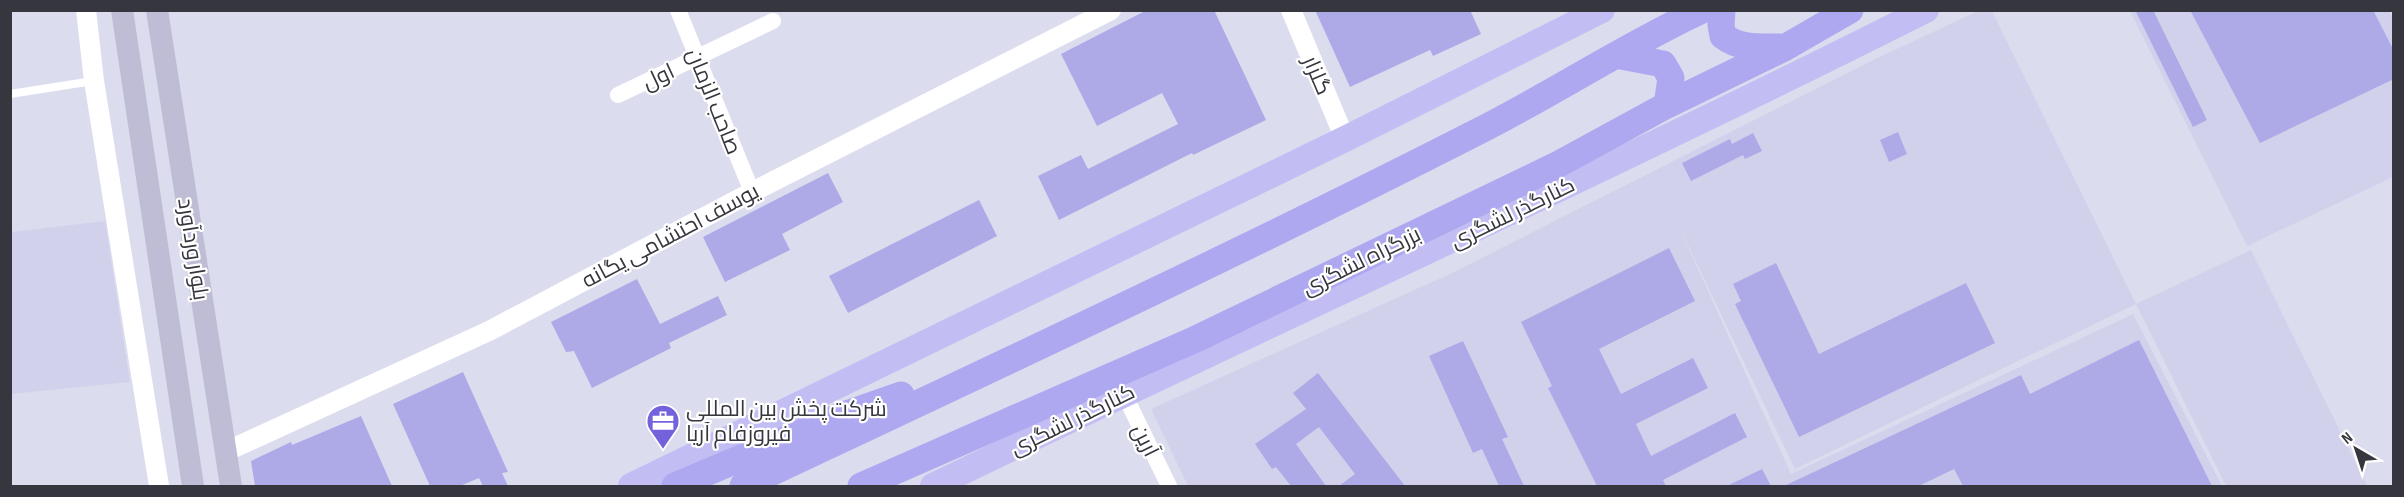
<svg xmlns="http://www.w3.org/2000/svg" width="2404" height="497" viewBox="0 0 2404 497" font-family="'Sofia Sans Condensed',Cairo,sans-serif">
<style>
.built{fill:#d2d1eb}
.building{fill:#adaae7}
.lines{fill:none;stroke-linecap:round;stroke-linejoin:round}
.service{stroke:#fff;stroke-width:8}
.minor{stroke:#fff;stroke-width:16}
.tertiary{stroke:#fff;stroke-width:20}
.secondary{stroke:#bfbdd5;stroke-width:22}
.primary{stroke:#c2bef4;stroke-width:26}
.trunk{stroke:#aea8f0;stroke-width:27}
.labels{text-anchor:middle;stroke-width:4.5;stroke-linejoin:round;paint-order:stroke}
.street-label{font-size:22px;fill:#36363e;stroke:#fff}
.poi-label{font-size:22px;fill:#36363e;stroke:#fff;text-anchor:start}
</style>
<rect width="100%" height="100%" fill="#dcdcef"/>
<path class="built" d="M1978,11h14l144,293 115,-54 116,236h-141l-90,-182 -341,165 -120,-251 116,256 342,-160 89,172h-1034l-37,-77 301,-136 421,-213z
M2130,11h259l5,9 -1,157 -146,69z
M105,221l25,161 -119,12v-162z"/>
<path class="building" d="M1147,10h67l52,110 -73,35 -1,-2 -133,67 -21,-44 43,-21 7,14 90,-45 -16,-31 -65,33 -36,-72z
M1315,10h155l11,24 -48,22 -3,-6 -80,37z
M2135,10h18l54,110 -14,7z
M2190,10h183l21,41v28l-134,64z
M1898,132l9,22 -18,8 -9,-22z
M1753,133l9,18 -17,8 -2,-4 -52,26 -9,-18 48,-24 2,5z
M828,173l15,29 -61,32 8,16 -65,32 -22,-45z
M979,200l18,36 -149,77 -19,-37z
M1669,248l26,53 -96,48 22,45 72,-36 15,30 -72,36 15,32 84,-43 12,24 -84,43 3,6h-69l-49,-98 4,-2 -31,-64z
M1776,263l43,91 147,-71 29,60 -196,94 -64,-133 6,-3 -8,-17z
M637,279l23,45 58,-28 9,19 -58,28 2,5 -79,40 -18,-37 -8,1 -15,-30z
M2139,340l73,146h-249l-9,-17 -35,17h-135l237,-111 9,19z
M1463,341l45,96 -6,2 22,47h-25l-17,-37 -9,4 -44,-97z
M463,372l45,100 -6,1 6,13h-25l-4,-8 -19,8h-30l-37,-82z
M1318,373l87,113h-66l16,-12 -36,-47 -23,17 30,42h-35l-15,-19 -4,2 -17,-25 51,-35 -13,-16z
M361,416l31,70h-137l-4,-25 40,-19 1,3z
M1762,469l9,17h-44z"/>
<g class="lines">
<path class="service" d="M10,94l83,-13"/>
<path class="minor" d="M678,10l74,182
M618,95l155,-74
M1124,394l45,92"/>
<path class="tertiary" d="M86,10l8,71 65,405
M1291,10l54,129
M225,452l264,-121 263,-139 359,-182"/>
<path class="secondary" d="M122,10l71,476
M157,10l74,476"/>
<path class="primary" d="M631,486l714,-347 257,-129
M933,486c330,-160 665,-311 993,-476"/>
<path class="trunk" d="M1722,10l-1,15 2,11c17,13 37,11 57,11
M1616,55l47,9 8,14 -4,27
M675,486l166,-70 60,-21
M743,486c246,-116 493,-231 736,-355 75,-38 146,-85 223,-121
M861,486l335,-147 361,-174 110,-60 117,-57 66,-38"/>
</g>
<defs>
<g id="office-pin" transform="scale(1.725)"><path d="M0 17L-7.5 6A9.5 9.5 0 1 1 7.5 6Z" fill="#7462dd" stroke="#fff"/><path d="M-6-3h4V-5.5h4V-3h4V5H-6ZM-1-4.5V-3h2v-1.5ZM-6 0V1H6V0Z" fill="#fff"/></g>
</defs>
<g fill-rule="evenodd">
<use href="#office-pin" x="663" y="421"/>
</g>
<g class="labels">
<g class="street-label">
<text transform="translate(1318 75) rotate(67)" y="8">گلزار</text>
<text transform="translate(658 76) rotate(-25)" y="8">اول</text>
<text transform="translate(715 101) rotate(68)" y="8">صاحب الزمان</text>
<text transform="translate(1512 212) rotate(-26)" y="8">کنارگذر لشگری</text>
<text transform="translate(670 235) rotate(-28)" y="8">یوسف احتشامی یگانه</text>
<text transform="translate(194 249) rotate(81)" y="8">بلوار وردآورد</text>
<text transform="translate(1361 260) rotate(-26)" y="8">بزرگراه لشگری</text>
<text transform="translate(1072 419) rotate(-26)" y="8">کنارگذر لشگری</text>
<text transform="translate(1146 440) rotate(64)" y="8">آرین</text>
</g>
<g class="poi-label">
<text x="686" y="416">شرکت پخش بین المللی<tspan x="686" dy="25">فیروزفام آریا</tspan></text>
</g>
</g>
<rect width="2404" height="497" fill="none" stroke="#36363e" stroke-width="24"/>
<g transform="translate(2356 449) rotate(321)" stroke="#ffffff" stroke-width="4.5" paint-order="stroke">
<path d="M0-4.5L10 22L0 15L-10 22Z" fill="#36363e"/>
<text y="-9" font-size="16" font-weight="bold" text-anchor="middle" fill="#36363e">N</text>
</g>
</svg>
